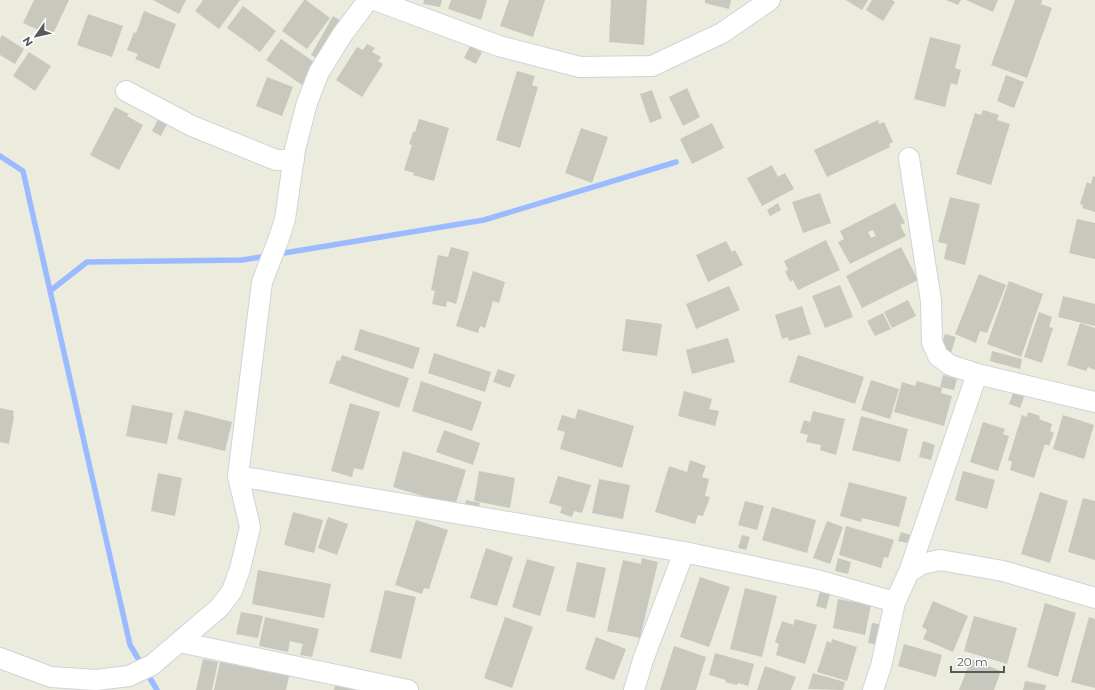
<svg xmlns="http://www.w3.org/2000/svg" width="1095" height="690" viewBox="0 0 1095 690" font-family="Montserrat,sans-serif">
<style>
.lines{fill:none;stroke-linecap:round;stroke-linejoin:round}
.stream{stroke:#9bbaff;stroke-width:5.5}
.building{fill:#c8c8be;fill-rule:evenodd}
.minor-casing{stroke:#d2d2d9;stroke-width:22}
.minor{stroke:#fff;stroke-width:20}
</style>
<rect width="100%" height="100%" fill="#ebecde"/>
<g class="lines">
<path class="stream" d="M0,156l23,15 107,474 27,45
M278,254l206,-34 192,-58
M50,291l37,-29 155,-2 25,-4"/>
</g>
<path class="building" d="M34,0h35l-17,36 -29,-13z
M153,0h33l-7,14z
M203,0h37l-21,29 -24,-18z
M304,0h2l24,18 -23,31 -25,-18z
M424,0h18l-2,7 -17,-3z
M451,0h36l-6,20 -33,-11z
M509,0h36l-12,37 -33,-11z
M611,0h36l-3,45 -35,-3z
M705,0h26l-2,9 -24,-6z
M846,0h22l-6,10z
M872,0h20l3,2 -12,19 -17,-11z
M946,0h15l-3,5z
M966,0h32l-5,12z
M1015,0h27l-1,4 11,4 -25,70 -36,-13z
M243,6l33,25 -16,21 -33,-24z
M144,11l32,13 -17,45 -24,-10 3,-5 -11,-4 7,-18 2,1z
M88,14l35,12 -11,31 -35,-12z
M333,16l11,7 -22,38 -11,-6z
M2,35l22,14 -9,15 -15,-9v-16z
M930,37l31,8 -6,23 6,2 -4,15 -6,-2 -6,24 -31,-8z
M281,39l36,25 -15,21 -36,-25z
M367,44l8,4 -3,4 9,5 -3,4 5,3 -21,33 -26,-17 21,-33 6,3z
M470,46l12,6 -6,12 -12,-6z
M29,52l22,14 -16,25 -22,-15z
M517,71l18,5 -3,9 6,2 -18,61 -24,-8z
M1006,75l18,7 -10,26 -17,-7z
M267,77l26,10 -11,29 -26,-10z
M687,88l13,29 -17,9 -14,-29z
M652,90l10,28 -12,5 -10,-29z
M115,107l14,7 -2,2 16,9 -24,45 -29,-15z
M983,110l16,5 -2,5 13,4 -19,61 -35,-11 19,-61 6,2z
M158,119l9,5 -6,12 -9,-5z
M419,119l30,9 -15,53 -21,-6 1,-2 -10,-3 8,-25 -3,-1 4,-12h2z
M878,120l1,4 5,-2 9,20 -4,2 1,3 -63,30 -13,-27z
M712,123l12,25 -32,16 -12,-25z
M581,128l27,9 -16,46 -27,-10z
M772,165l6,12 7,-4 9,16 -32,17 -15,-28z
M1093,176l2,1v35l-13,-4 1,-3 -3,-1 7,-22 4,2z
M820,193l11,30 -28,10 -11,-31z
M950,197l30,7 -15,61 -21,-6 3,-15 -9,-2z
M778,203l3,7 -11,6 -3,-6z
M895,203l10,20 -5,2 6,11 -56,28 -12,-22 6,-3 -4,-8zM873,230l3,6 -5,2 -3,-6z
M1077,219l18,4v36l-26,-6z
M826,240l14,30 -42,20 -5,-10 -3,2 -5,-11 3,-1 -4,-9z
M726,241l6,11 3,-2 8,15 -35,17 -12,-27z
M451,247l18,5 -13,52 -9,-3 -1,6 -14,-3 3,-13 -4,-1 7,-35 10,2z
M901,247l17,33 -56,28 -16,-32z
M473,271l32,11 -6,21 -6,-2 -8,27 -5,-2 -2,7 -22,-7z
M979,274l27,11 -19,48 -7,-2 -4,12 -21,-9z
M1009,281l34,13 -22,63 -34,-13z
M840,285l13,32 -28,11 -13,-32z
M729,286l11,24 -44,19 -10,-25z
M1063,296l32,8v22l-37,-9z
M908,300l8,16 -24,12 -8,-16z
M802,306l9,28 -22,7 -1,-4 -6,2 -7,-24z
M1039,312l13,5 -3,10 4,1 -11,35 -18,-6z
M883,313l8,16 -16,7 -8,-15z
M626,319l36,5 -5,32 -35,-5z
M1080,323l15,5v42l-7,-3 -2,4 -19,-6z
M360,329l60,19 -7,21 -59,-19z
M945,334l11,3 -5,16 -11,-3z
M728,338l7,24 -43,12 -6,-24z
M992,351l30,8 -2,10 -30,-8z
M434,353l57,19 -6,20 -57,-19z
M342,355l67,23 -10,30 -70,-25 8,-23 3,1z
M798,355l66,22 -9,27 -66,-22z
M498,369l17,6 -5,13 -17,-6z
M943,375l14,4 -3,11 -14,-3z
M871,380l28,9 -9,30 -29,-9z
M421,381l61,21 -10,29 -60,-20z
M917,381l25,7 -1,5 11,3 -8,30 -50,-14 8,-30 13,4z
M1014,390l11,4 -5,14 -11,-4z
M684,391l28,8 -3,10 10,2 -4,15 -37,-10z
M350,403l30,9 -17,58 -9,-2 -2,9 -21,-6z
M132,405l41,8 -6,31 -41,-8z
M0,408l14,3 -1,5h1l-5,28 -9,-2z
M578,409l56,17 -12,42 -62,-19 5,-17 -8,-2 5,-15 13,4z
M185,410l47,12 -7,29 -48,-12z
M813,411l32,8 -9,36 -16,-5 1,-5 -15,-3 2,-7 -8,-2 4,-13 6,2z
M1028,412l12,4 -1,3 13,5 -2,7 4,2 -5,13 -4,-2 -11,34 -24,-8 2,-8 -4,-2 14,-45 5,2z
M1063,415l31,10 -10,34 -31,-10z
M861,416l47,13 -8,33 -48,-12z
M983,422l22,7 -2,5 6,2 -11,35 -28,-9z
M444,430l36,13 -7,22 -37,-13z
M923,441l12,4 -4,15 -12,-3z
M403,451l63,19 -11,36 -62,-19z
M690,460l16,6 -4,11 7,2 -4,17 5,1 -7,19 -5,-1 -3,9 -40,-12 14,-46 18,6z
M479,471l36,7 -5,30 -36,-7z
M963,471l32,9 -8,29 -32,-9z
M158,473l24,5 -7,38 -24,-5z
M558,476l33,9 -9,28 -8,-2 -2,6 -12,-4 2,-6 -13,-4z
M599,479l31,6 -7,34 -31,-6z
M849,482l58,15 -8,30 -37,-9 -1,4 -21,-6z
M1040,492l28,9 -18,62 -29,-9z
M1083,498l12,3v59l-27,-8z
M466,500l14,3 -3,10 -13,-2z
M745,501l19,5 -7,24 -19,-5z
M772,507l44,13 -9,33 -45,-13z
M293,512l30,8 -9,33 -30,-8z
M328,517l20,7 -11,31 -19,-7z
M416,520l32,10 -19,59 -5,-1 -2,6 -27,-9z
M827,521l16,6 -13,37 -17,-6z
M846,526l48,14 -6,18 -4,-1 -3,11 -42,-13z
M901,532l9,3 -3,8 -9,-2z
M742,535l8,2 -4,13 -8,-2z
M486,548l27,9 -16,49 -27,-8z
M642,558l16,4 -18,76 -33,-7 16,-71 18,4z
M838,558l13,4 -3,12 -13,-3z
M527,559l28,8 -15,49 -28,-9z
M577,562l29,6 -11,50 -29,-7z
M258,570l73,14 -7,34 -72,-14z
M700,577l30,10 -21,60 -29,-10z
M745,588l32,8 -15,61 -32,-8z
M385,590l31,7 -15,62 -31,-7z
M820,591l10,3 -4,15 -10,-3z
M838,599l33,6 -6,30 -32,-7z
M933,601l35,15 -15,36 -30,-13 4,-9 -5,-3z
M1045,603l31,10 -18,64 -31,-10z
M241,612l22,4 -5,22 -22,-4z
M974,616l43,12 -10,36 -43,-13z
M265,617l54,12 -7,28 -12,-2 3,-11 -13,-3 -2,11 -29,-6z
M505,617l28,10 -21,61 -28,-10z
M1089,617l6,2v69l-24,-6z
M795,619l22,6 -12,39 -29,-9 3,-11 -4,-2 7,-21 11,4z
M872,623l12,2 -4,20 -12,-2z
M596,637l30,12 -12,31 -29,-11z
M832,639l25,8 -10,34 -30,-9 10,-31 4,2z
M904,644l38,11 -6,22 -38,-11z
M674,646l32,11 -10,33h-36z
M715,653l39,11 -6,22 -10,-3 -1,2 -12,-3 1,-2 -17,-5z
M203,659l15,3 -6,28h-16z
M971,659l30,12 -7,19h-35z
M220,662l69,14 -3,14h-72z
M765,666l31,11 -5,13h-34z
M813,673l32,9 -2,8 -35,-1z
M336,681l26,9h-28z
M1025,681l21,4 -1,5h-22z"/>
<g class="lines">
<g class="minor-casing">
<path id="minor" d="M375,0l124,46 81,21 72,-1 70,-33 48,-33
M126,91l66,35 84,34h18
M909,158l22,143 1,41 6,14 12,9 27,9 118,28
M238,476l446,76 133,28 78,22
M909,572l68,-198
M179,642l229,48
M0,658l51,19 45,3 33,-4 23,-11 68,-58 12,-16 8,-22 10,-42 -12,-51 24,-194 17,-44 6,-19 10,-70 12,-46 12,-31 23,-37 26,-35
M634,690l9,-30 41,-108
M873,690l8,-24 14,-64 14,-30 13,-8 18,-4 63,11 92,27"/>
</g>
<use href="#minor" class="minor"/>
</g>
<g transform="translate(36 36) rotate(236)" stroke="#ffffff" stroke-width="3" paint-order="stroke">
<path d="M0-3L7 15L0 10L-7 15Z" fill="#585960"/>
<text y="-6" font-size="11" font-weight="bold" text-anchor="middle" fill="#585960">N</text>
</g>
<path d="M951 666v6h53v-6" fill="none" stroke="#585960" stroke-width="2"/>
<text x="957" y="666" font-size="12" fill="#585960" stroke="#ffffff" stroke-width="3" paint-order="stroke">20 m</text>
</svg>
